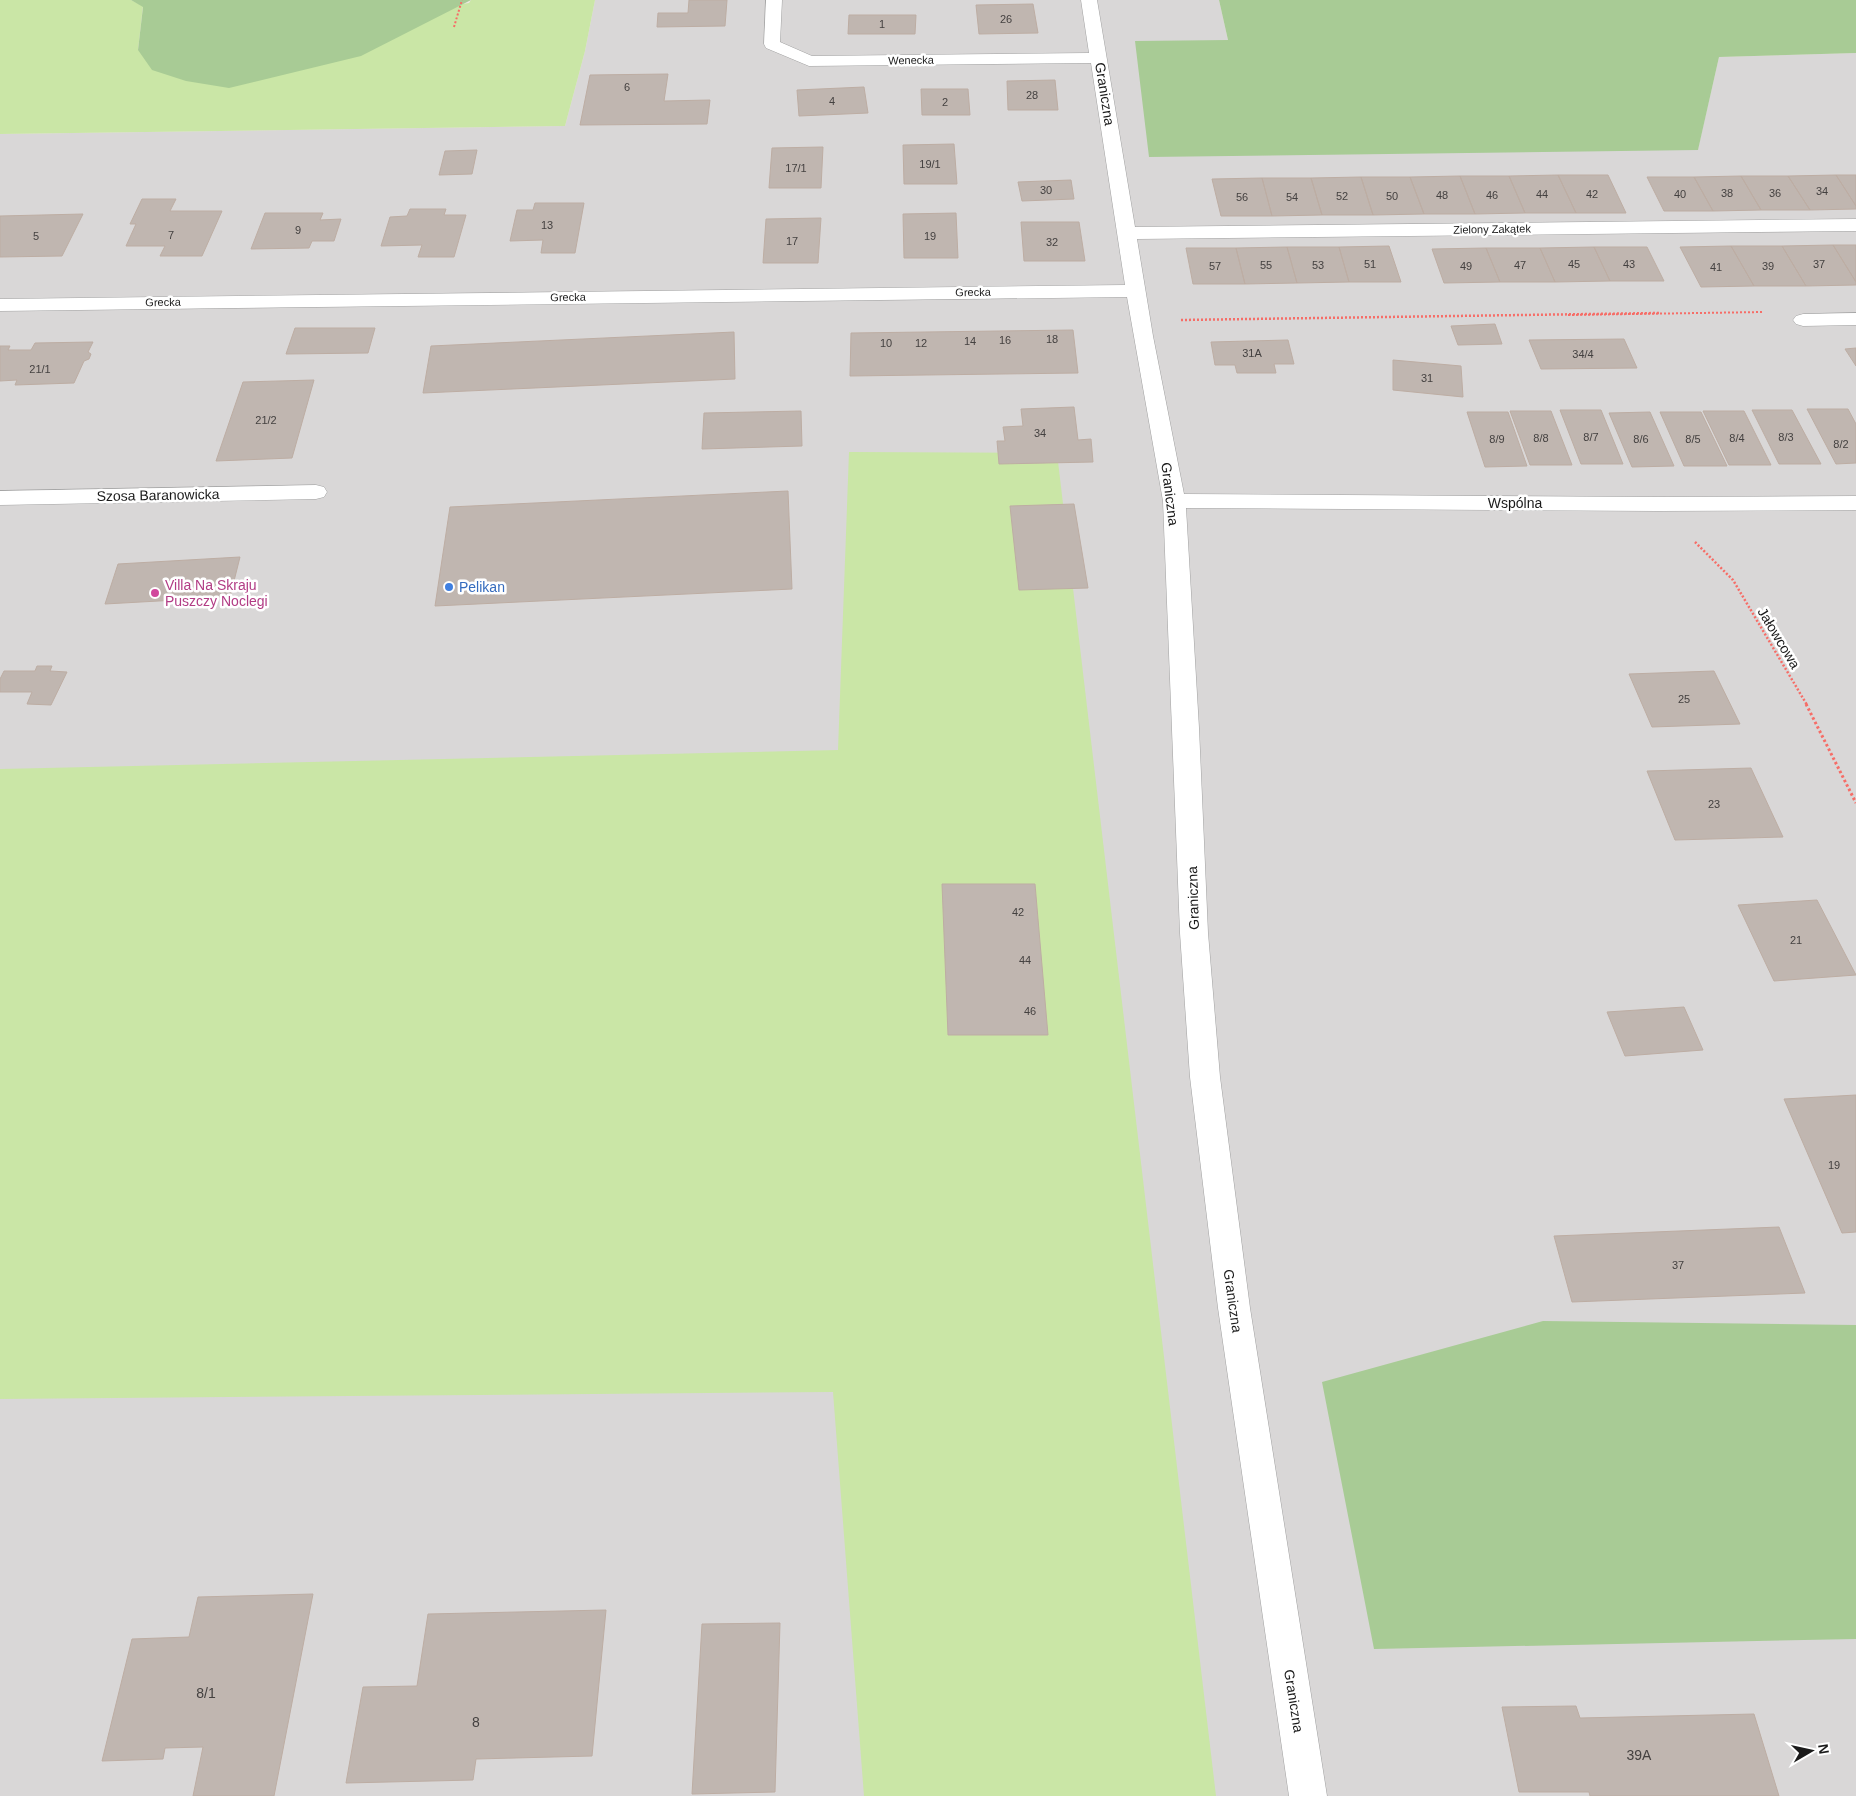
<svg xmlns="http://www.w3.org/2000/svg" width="1856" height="1796" viewBox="0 0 1856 1796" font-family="Arial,sans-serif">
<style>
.residential{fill:#d9d7d7}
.grass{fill:#cae6a6}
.forest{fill:#a8cb95}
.building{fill:#c0b6b0;stroke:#bdada3}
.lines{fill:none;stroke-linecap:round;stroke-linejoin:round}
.service-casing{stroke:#a1a1a1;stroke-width:1}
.minor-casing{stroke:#a1a1a1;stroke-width:1}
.path-far2{stroke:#f66d67;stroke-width:2;stroke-dasharray:2 2;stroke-linecap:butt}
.path-far1{stroke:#f66d67;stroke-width:2.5;stroke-dasharray:2 2;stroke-linecap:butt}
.path{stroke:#f66d67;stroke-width:3;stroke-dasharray:2.5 2.5;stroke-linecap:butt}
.service{fill:#fff;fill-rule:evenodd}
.minor{fill:#fff;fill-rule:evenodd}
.shop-dot{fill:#3f7fe0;stroke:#fff;stroke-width:2}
.hotel-dot{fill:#d1479c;stroke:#fff;stroke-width:2}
.labels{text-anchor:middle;stroke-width:5;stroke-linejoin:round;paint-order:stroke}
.number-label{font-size:11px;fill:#444140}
.far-street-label{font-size:11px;fill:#1a1a1a;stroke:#fff}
.street-label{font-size:14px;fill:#1a1a1a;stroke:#fff}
.hotel-label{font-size:14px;fill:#b23c85;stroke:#fff;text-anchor:start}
.shop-label{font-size:14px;fill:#366cbe;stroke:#fff;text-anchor:start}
.near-number-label{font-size:14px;fill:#444140}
</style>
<rect width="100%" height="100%" fill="#ece7e0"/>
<path class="residential" d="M595,0h624l9,40 470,109 21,-92 137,-4v1743h-1856v-1662l565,-8 20,-75z"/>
<path class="grass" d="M0,0h131l12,6 -5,44 331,-47 2,-3h124l-10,51 -20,75 -565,8z
M849,452l208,1 159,1343h-352l-31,-404 -833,7v-630l838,-19z"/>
<path class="forest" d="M131,0h340l-110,56 -132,32 -43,-7 -34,-11 -14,-20 5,-43z
M1219,0h637v53l-137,4 -21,93 -549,7 -14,-116 93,-1z
M1543,1321l313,4v314l-482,10 -52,-267z"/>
<path class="building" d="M689,0h38l-2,26 -68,1 1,-14h30z
M1033,4l5,29 -59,1 -3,-29z
M849,15h67l-1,19h-67z
M668,74l-4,27 46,-1 -3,24 -127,1 10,-50z
M1055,80l3,30h-50l-1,-29z
M864,87l4,26 -69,3 -2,-26z
M921,89h47l2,26h-48z
M954,144l3,40h-53l-1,-39z
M823,147l-2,41h-52l3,-40z
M477,150l-5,24 -33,1 6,-24z
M1558,175h50l18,38h-50z
M1558,175l18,38h-51l-16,-37z
M1836,175h20v31z
M1836,175l20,31v3l-46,1 -22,-34z
M1460,176h49l16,37 -50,1z
M1460,176l15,38h-51l-14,-37z
M1741,176h47l22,34h-49z
M1741,176l20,34 -48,1 -19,-34z
M1361,177h49l14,37 -51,1z
M1361,177l12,38h-51l-11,-37z
M1647,177h47l19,34h-49z
M1262,178h49l11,37 -50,1z
M1262,178l10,38h-51l-9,-37z
M1071,180l3,19 -52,2 -4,-19z
M142,199h34l-6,12h52l-20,45h-42l5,-10h-39l10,-22h-6z
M535,203h49l-9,50h-34l2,-13 -33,1 7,-31h16z
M410,209h36l-2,6h22l-12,42h-36l4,-12 -41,1 9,-29 17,-1z
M265,213h58l-3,7 21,-1 -7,22h-22l-3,7 -58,1z
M956,213l2,45h-54l-1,-44z
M83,214l-21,42 -62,1v-41z
M821,218l-3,45h-55l3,-44z
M1021,222h58l6,39h-61z
M1833,245h23v37z
M1833,245l23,37v3l-50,1 -24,-40z
M1389,246l12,36h-52l-10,-35z
M1731,246h51l24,40h-52z
M1731,246l23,40 -53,1 -21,-40z
M1287,247h52l10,35 -52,1z
M1287,247l10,36 -52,1 -9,-36z
M1594,247h53l17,34h-54z
M1594,247l16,34 -55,1 -15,-34z
M1186,248h50l9,36h-52z
M1486,248h54l15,34h-55z
M1486,248l14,34 -56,1 -12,-34z
M1495,324l7,20 -44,1 -7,-19z
M295,328h80l-7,25 -82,1z
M1073,330l5,43 -228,3 1,-43z
M734,332l1,47 -312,14 8,-47z
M1624,339l13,29 -96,1 -12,-29z
M1288,340l6,24h-20l2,9h-39l-2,-8h-20l-4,-23z
M93,342l-5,10 3,2 -2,5 -5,2 -10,22 -59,2 2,-5 -17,1v-35h10l-2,4h23l4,-7z
M1856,348v18l-11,-17z
M1393,360l68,6 2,31 -70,-7z
M314,380l-22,78 -76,3 27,-79z
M1074,407l4,33 13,-1 2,23 -94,2 -2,-23h8l-2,-14 20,-1 -2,-17z
M1807,409h41l8,15v39l-20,1z
M1560,410h41l22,54h-42z
M1752,410h40l29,54h-42z
M801,411l1,35 -100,3 2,-36z
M1510,411h41l21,54h-42z
M1703,411h41l27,54h-42z
M1467,412h41l19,54 -42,1z
M1650,412l24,54 -42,1 -23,-54z
M1660,412h41l26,54h-43z
M788,491l4,98 -357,17 15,-99z
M1074,504l14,84 -69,2 -9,-84z
M240,557l-10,40 -125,7 13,-40z
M37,666h15l-2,5 17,1 -16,33 -24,-1 5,-12h-32v-13l4,-8h31z
M1714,671l26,53 -88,3 -23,-53z
M1751,768l32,69 -108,3 -28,-69z
M942,884h93l13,151h-100z
M1817,900l39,75 -82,6 -36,-76z
M1684,1007l19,43 -78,6 -18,-44z
M1856,1095v137l-14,1 -58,-134z
M1779,1227l26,66 -233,9 -18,-66z
M313,1594l-39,202h-81l10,-49 -38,1 -2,11 -61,2 30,-122 57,-2 9,-40z
M606,1610l-14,146 -116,3 -3,21 -127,3 17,-96 54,-1 11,-72z
M780,1623l-5,169 -83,2 10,-170z
M1576,1706l4,12 174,-4 25,82h-189l-1,-4h-70l-17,-85z"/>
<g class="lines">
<g class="service-casing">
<path id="service" d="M1856,313v12l-53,1 -7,-2 -3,-4 3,-4 7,-2z"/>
</g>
<g class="minor-casing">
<path id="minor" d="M766,0h16l-2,42 32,14 277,-3 -8,-53h16l38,227 721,-8v12l-719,8 16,97 31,158 474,3 198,-1v14l-198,1 -472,-3 13,220 9,205 12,144 30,231 77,488h-38l-71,-488 -28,-231 -10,-144 -17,-432 -36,-204 -1127,14v-12l1125,-14 -34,-222 -282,3 -43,-18 -2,-4z
M316,485l8,2 3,5 -3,5 -8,2 -316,6v-14z"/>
</g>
<path class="path-far2" d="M454,27l8,-27
M1568,315l196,-3"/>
<path class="path-far1" d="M1181,320l478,-7
M1695,542l38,38 74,125"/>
<path class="path" d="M1806,704l50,99"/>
<use href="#service" class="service"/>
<use href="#minor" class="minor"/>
</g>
<circle class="shop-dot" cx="449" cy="587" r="5"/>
<circle class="hotel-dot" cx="155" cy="593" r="5"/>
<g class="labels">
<g class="number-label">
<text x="1006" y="23">26</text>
<text x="882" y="28">1</text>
<text x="627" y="91">6</text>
<text x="1032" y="99">28</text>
<text x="832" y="105">4</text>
<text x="945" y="106">2</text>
<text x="930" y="168">19/1</text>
<text x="796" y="172">17/1</text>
<text x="1046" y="194">30</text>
<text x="1822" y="195">34</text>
<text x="1727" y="197">38</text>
<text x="1775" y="197">36</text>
<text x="1542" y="198">44</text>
<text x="1592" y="198">42</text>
<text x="1680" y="198">40</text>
<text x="1442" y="199">48</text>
<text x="1492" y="199">46</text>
<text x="1342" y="200">52</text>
<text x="1392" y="200">50</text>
<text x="1242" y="201">56</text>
<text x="1292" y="201">54</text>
<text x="547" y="229">13</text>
<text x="298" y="234">9</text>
<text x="171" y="239">7</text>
<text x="36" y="240">5</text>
<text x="930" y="240">19</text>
<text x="792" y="245">17</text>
<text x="1052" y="246">32</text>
<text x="1370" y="268">51</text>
<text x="1574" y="268">45</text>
<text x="1629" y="268">43</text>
<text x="1819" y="268">37</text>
<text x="1266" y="269">55</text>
<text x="1318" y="269">53</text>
<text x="1520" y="269">47</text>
<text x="1215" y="270">57</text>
<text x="1466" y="270">49</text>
<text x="1768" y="270">39</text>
<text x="1716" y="271">41</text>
<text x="1052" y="343">18</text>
<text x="1005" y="344">16</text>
<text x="970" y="345">14</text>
<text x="886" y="347">10</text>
<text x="921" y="347">12</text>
<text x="1252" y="357">31A</text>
<text x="1583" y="358">34/4</text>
<text x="40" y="373">21/1</text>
<text x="1427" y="382">31</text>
<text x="266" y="424">21/2</text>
<text x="1040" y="437">34</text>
<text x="1591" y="441">8/7</text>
<text x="1786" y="441">8/3</text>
<text x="1541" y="442">8/8</text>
<text x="1737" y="442">8/4</text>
<text x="1497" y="443">8/9</text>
<text x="1641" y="443">8/6</text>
<text x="1693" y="443">8/5</text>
<text x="1841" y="448">8/2</text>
<text x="1684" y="703">25</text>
<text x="1714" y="808">23</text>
<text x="1018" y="916">42</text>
<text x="1796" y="944">21</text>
<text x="1025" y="964">44</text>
<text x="1030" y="1015">46</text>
<text x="1834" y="1169">19</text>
<text x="1678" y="1269">37</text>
</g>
<g class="far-street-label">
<text transform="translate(911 60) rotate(-1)" y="4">Wenecka</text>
<text transform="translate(1492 229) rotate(-1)" y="4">Zielony Zakątek</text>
<text transform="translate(973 292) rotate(-1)" y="4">Grecka</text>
<text transform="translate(568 297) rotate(-1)" y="4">Grecka</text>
<text transform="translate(163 302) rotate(-1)" y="4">Grecka</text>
</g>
<g class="street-label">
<text transform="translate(1105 94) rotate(81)" y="5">Graniczna</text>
<text transform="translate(1170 494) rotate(83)" y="5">Graniczna</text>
<text transform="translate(158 495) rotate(-1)" y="5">Szosa Baranowicka</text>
<text x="1515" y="508">Wspólna</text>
<text transform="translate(1779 638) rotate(59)" y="5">Jałowcowa</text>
<text transform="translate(1193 898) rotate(-92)" y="5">Graniczna</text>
<text transform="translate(1233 1301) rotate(82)" y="5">Graniczna</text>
<text transform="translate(1294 1701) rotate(81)" y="5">Graniczna</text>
</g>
<g class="hotel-label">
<text x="165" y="590">Villa Na Skraju<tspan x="165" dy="16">Puszczy Noclegi</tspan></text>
</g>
<g class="shop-label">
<text x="459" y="592">Pelikan</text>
</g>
<g class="near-number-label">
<text x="206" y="1698">8/1</text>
<text x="476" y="1727">8</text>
<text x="1639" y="1760">39A</text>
</g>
</g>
<g transform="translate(1811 1751) rotate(81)" stroke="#ffffff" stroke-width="4" paint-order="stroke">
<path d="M0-4L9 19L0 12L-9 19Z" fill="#1a1a1a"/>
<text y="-8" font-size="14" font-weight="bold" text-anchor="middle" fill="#1a1a1a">N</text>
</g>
</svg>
